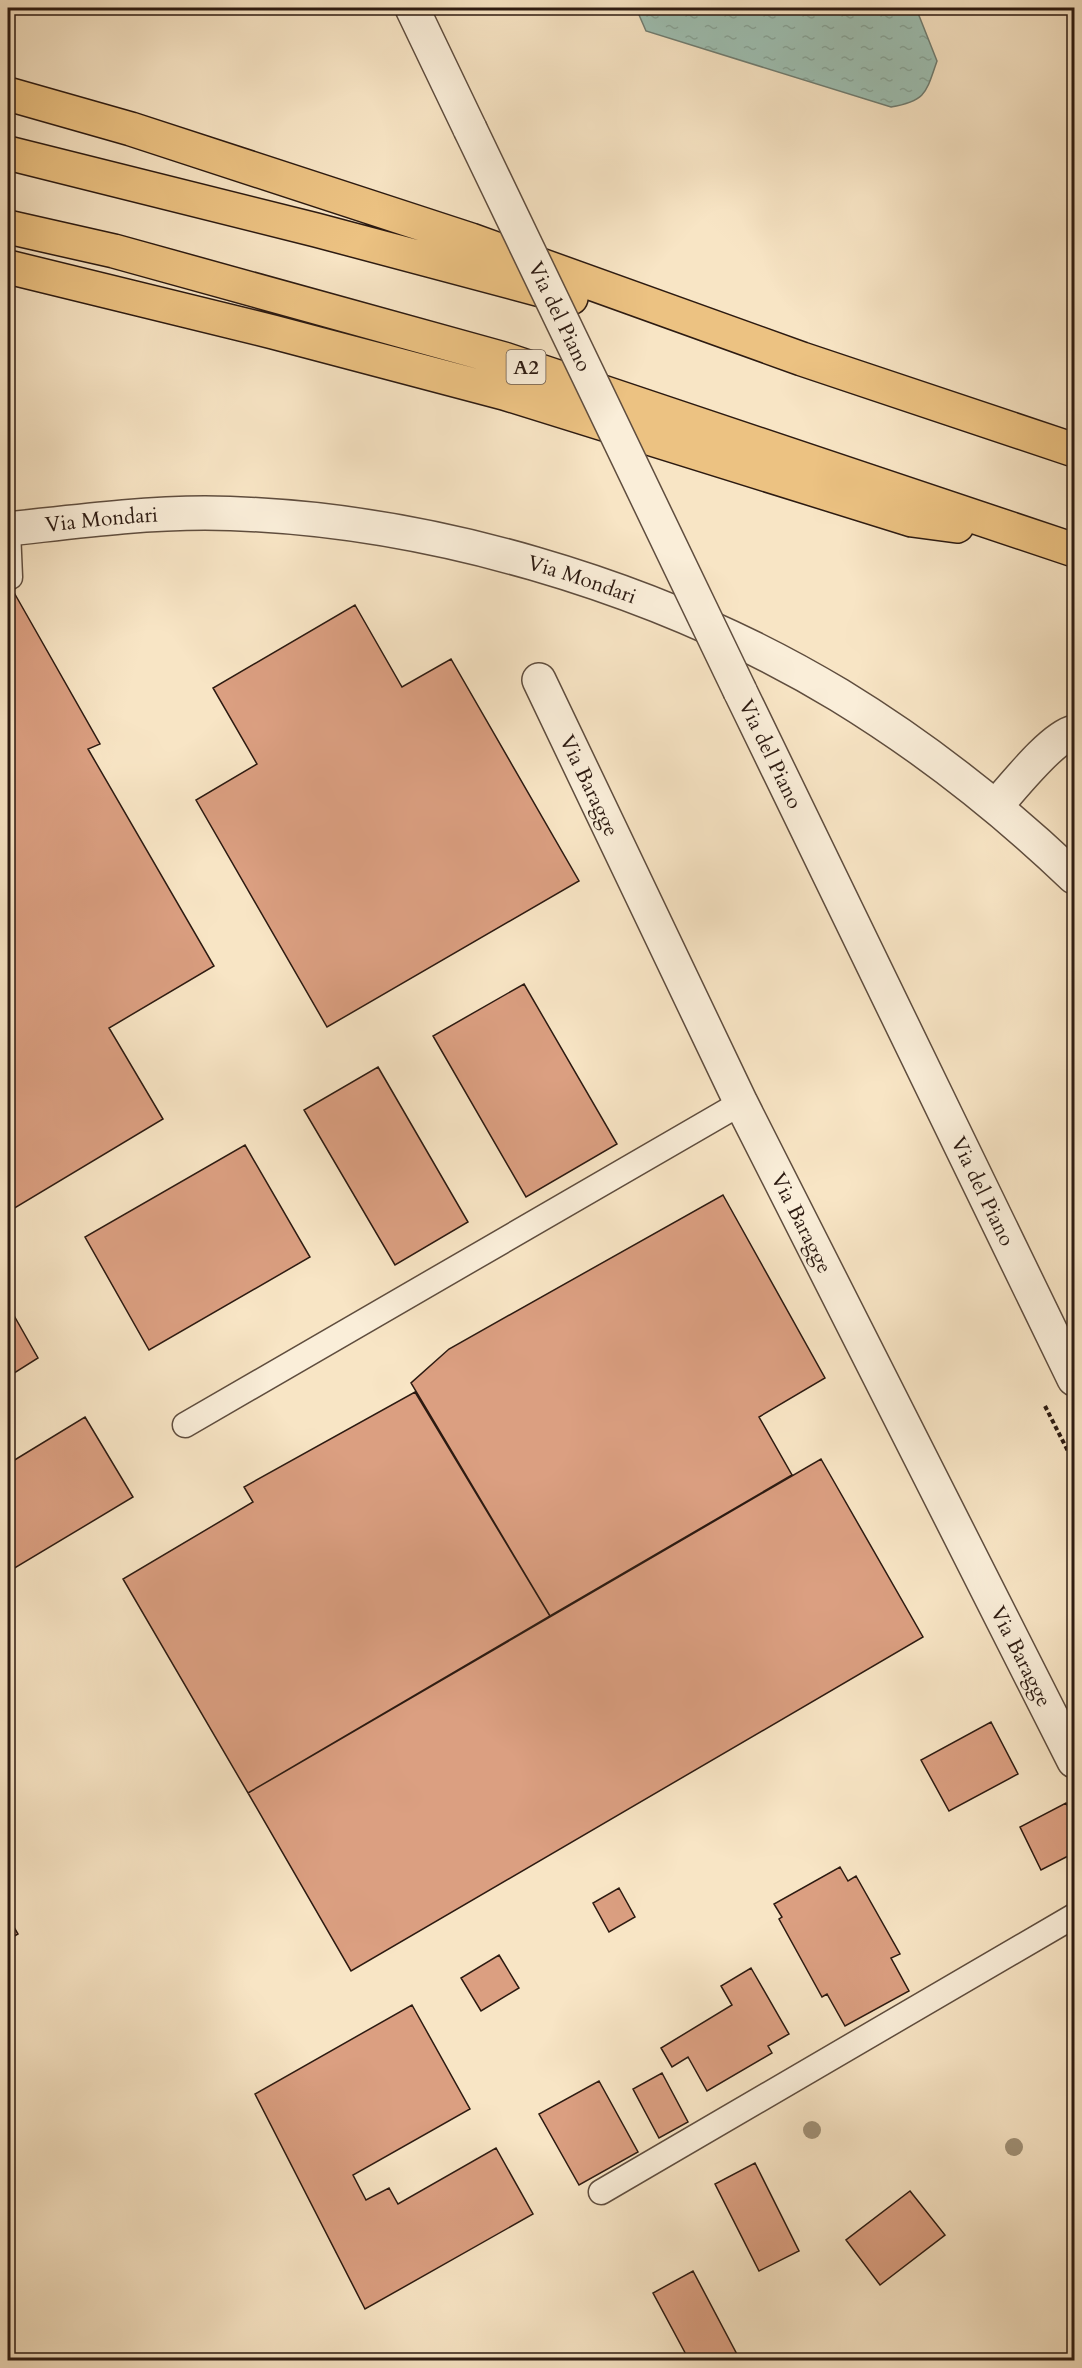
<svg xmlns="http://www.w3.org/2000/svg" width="1082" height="2368" viewBox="0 0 1082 2368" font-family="Cardo,serif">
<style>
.water{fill:url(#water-ripples);stroke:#707d72;stroke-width:1.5}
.building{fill:#db9f81;stroke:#2c1a11;stroke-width:1.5}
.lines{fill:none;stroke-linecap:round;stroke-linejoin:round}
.service-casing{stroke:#5f4d3e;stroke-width:27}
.minor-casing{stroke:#5f4d3e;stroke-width:36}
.motorway-casing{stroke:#2c1a11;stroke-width:36}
.path{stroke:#2c1a11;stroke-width:4;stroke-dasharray:4.5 3;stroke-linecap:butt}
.service{stroke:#faeed9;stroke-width:24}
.minor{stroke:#faeed9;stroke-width:33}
.motorway{stroke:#ecc282;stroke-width:33}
.minor-bridge-casing{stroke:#5f4d3e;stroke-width:36;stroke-linecap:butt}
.minor-bridge{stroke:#faeed9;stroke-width:33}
.tree{fill:#a09177}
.labels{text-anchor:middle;stroke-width:6;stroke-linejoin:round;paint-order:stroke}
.shield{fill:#faeed9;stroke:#6a5a4d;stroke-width:1.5}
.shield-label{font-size:20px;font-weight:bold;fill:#2c1a11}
.street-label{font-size:21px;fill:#2c1a11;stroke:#faeed9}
</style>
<defs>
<pattern id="water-ripples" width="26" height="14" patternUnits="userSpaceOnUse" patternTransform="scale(1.5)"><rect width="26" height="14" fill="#9dbfb2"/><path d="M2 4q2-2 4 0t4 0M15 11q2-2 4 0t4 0" fill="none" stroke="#87a498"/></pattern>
</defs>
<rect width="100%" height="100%" fill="#f8e5c5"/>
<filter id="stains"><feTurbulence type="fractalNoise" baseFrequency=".00333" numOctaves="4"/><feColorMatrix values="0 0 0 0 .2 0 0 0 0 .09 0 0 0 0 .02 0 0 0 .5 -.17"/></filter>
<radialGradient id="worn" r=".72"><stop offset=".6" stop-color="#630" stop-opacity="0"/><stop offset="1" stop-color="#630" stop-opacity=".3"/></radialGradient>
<path class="water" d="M636,8h280l21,53c-11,32 -11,40 -46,46l-245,-76z"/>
<path class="building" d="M12,589l88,155 -12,5 126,217 -105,62 54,91 -155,93v-621z
M355,605l47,82 49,-28 128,222 -252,146 -131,-227 61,-36 -44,-76z
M524,984l93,160 -91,53 -93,-161z
M378,1067l90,155 -73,43 -91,-155z
M245,1145l65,112 -161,93 -64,-113z
M723,1195l102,183 -66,39 33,58 -242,141 -139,-233 38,-34z
M8,1305l30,53 -30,19z
M415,1392l135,224 -302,177 -125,-214 130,-77 -9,-15z
M85,1417l48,80 -125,75v-108z
M821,1459l102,178 -572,334 -103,-178z
M991,1722l27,52 -69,37 -28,-51z
M1066,1803l8,17v33l-33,17 -21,-43z
M840,1867l8,14 8,-5 44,78 -9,4 18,33 -64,35 -18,-32 -5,3 -43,-78 3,-2 -8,-13z
M619,1888l16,29 -26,15 -16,-29z
M8,1917l10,17 -10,6z
M499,1955l20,33 -38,23 -20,-33z
M751,1968l38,66 -21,12 4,7 -65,38 -19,-34 -16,10 -11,-19 71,-43 -11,-19z
M412,2005l58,104 -117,66 13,25 23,-12 9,16 98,-56 37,66 -168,95 -110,-215z
M662,2073l26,49 -29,16 -26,-49z
M599,2081l39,71 -59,33 -40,-71z
M755,2163l44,88 -40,20 -44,-87z
M910,2191l35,44 -65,50 -34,-45z
M693,2271l47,89h-51l-36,-67z"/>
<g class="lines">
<g class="service-casing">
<path id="service" d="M8,530l2,47 -2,1
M185,1425l556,-322
M601,2192l473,-276"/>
</g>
<g class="minor-casing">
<g id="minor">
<path d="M412,8l58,121"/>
<path id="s1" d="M8,529c65,-7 131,-16 197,-16 215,2 451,72 634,182 85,52 164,114 235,182"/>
<path id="s2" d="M539,680l202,423 333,658"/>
<path id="s3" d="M740,691l334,688"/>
<path d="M996,806c18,-20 55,-68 78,-74"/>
</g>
</g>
<g class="motorway-casing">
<path id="motorway" d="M8,94l123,35 340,111 331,119 272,91
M8,153l308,77 255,68
M8,227l106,24 390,108 570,191
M8,267l265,65 231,61 408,127 45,6"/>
</g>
<path class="path" d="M1045,1406l29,57"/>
<use href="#service" class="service"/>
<use href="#minor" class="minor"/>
<use href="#motorway" class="motorway"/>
<g class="minor-bridge-casing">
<g id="minor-bridge">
<path id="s4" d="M470,129l270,562"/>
</g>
</g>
<use href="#minor-bridge" class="minor-bridge"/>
</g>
<g class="tree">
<circle cx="812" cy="2130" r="9"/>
<circle cx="1014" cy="2147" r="9"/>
</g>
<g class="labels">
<rect class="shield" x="506.5" y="350" width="39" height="34" rx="4.5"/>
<g class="shield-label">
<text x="526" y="374">A2</text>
</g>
<g class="street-label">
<text dy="7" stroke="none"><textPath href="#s4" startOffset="208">Via del Piano</textPath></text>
<text dy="7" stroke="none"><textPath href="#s1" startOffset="94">Via Mondari</textPath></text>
<text dy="7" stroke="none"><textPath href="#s1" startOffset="582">Via Mondari</textPath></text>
<text dy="7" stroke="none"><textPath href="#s3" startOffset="70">Via del Piano</textPath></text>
<text dy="7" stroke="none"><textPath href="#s2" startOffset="117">Via Baragge</textPath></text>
<text dy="7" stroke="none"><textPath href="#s3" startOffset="556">Via del Piano</textPath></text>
<text dy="7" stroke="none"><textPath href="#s2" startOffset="603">Via Baragge</textPath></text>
<text dy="7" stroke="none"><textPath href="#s2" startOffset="1089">Via Baragge</textPath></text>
</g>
</g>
<rect width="1082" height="2368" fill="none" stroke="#f8e5c5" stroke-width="30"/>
<rect x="9" y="9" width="1064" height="2350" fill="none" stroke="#2c1a11" stroke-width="3"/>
<rect x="15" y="15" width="1052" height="2338" fill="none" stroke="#2c1a11" stroke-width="1.5"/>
<rect width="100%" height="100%" filter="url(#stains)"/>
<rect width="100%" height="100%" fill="url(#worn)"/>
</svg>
